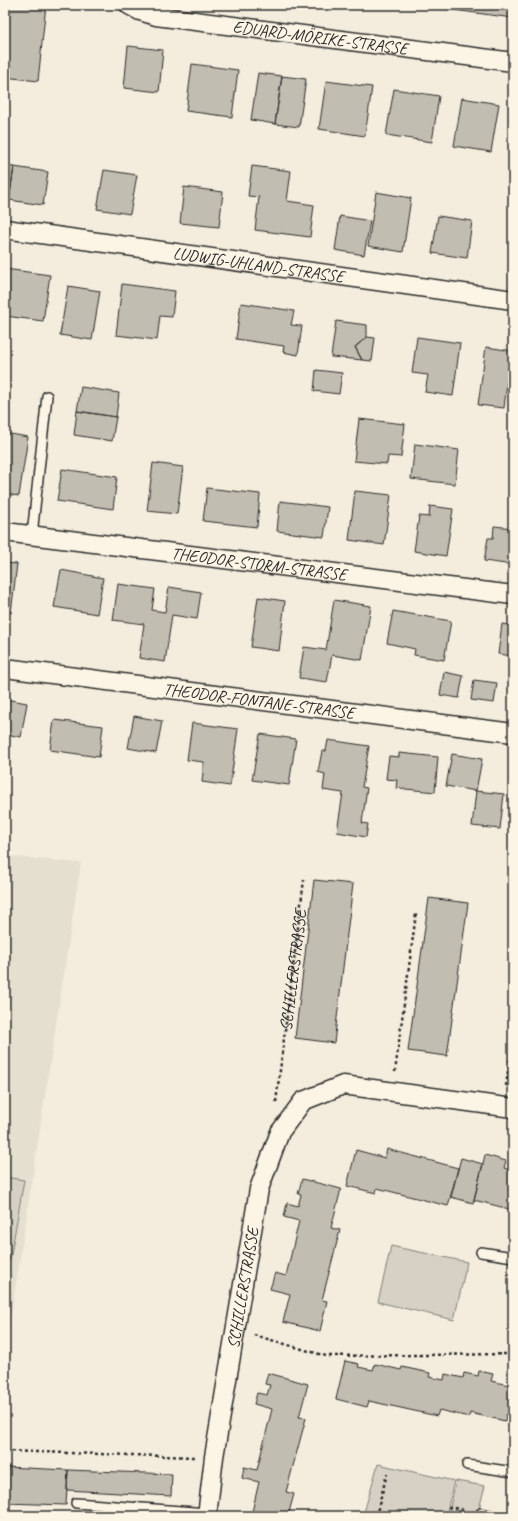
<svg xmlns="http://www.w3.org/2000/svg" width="518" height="1521" viewBox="0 0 518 1521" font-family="Caveat,sans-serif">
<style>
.built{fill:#e5dfd0}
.green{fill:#d6d1c4;stroke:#807e78}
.building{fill:#c2bdb1;stroke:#2b2b2b}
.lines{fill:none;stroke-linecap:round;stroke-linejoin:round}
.service-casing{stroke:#2b2b2b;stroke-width:12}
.minor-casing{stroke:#2b2b2b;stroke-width:21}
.path{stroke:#2b2b2b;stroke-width:2.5;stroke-dasharray:3 3;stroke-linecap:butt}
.service{stroke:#fcf5e5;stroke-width:9}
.minor{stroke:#fcf5e5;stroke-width:18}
.labels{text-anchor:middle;stroke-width:4;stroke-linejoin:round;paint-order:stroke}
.street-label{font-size:17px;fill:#2b2b2b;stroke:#fcf5e5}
</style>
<rect width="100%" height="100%" fill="#f4edde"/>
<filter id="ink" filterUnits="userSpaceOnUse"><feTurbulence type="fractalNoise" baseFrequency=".025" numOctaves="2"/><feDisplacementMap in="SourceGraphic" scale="8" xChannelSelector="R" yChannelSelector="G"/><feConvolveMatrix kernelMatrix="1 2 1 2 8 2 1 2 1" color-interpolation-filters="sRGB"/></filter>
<g filter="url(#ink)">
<path class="built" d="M5,856l76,7 -76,492z"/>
<path class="green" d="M5,1177l19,3 -14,80h-5z
M391,1246l76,16 -13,58 -76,-18z
M378,1464l76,17 -8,35h-83z
M456,1481l29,5 -8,30h-29z"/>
<path class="building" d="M6,5h40l-8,76 -33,-4z
M416,5h97v13z
M128,46l35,4 -4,42 -35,-4z
M192,64l46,6 -6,47 -46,-6z
M258,73l24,3 -7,48 -24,-4z
M282,76l24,3 -7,48 -24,-3z
M326,81l46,6 -7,49 -46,-7z
M394,89l45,7 -7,46 -46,-7z
M462,98l37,6 -8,48 -37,-6z
M5,166l9,1 -5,33 -4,-1z
M252,166l39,5 -4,30 27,4 -4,32 -55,-7 4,-33 -11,-1z
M14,167l34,5 -5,33 -34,-5z
M104,170l33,5 -7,39 -33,-5z
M184,187l39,5 -4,35 -39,-4z
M376,192l35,6 -8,54 -35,-6z
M340,216l30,5 -6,34 -29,-5z
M438,216l34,5 -5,37 -35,-5z
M5,269l45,6 -7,46 -38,-5z
M122,284l53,7 -3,26 -12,-1 -3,24 -41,-5z
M68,286l32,5 -8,49 -32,-5z
M241,303l53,8 -3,14 11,1 -4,29 -15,-3 1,-6 -48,-7z
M336,321l31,4v12l-12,10 7,13 -31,-3z
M367,337l8,1 -3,23 -10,-1 -7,-13z
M417,337l43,6 -7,53 -28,-4 3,-17 -16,-2z
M486,347l27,4v32l-6,-1 -3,26 -26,-3z
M316,370l26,3 -3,21 -25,-3z
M81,387l38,6 -3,24 -39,-6z
M77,411l39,6 -4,24 -38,-6z
M359,419l46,5 -4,33 -13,-1 -1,8 -33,-3z
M5,433l23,4 -9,59 -14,-2z
M415,444l44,6 -4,34 -44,-5z
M153,463l30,4 -6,47 -30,-3z
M62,469l55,8 -4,32 -56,-8z
M207,488l53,6 -3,33 -54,-6z
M355,491l36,4 -7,50 -35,-5z
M280,501l48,6 -4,30 -47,-6z
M430,506l23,3 -7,47 -32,-5 5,-35 10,1z
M494,526l19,2v37l-29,-4 4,-23h5z
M5,563l12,1 -6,49 -6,-1z
M61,570l42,8 -6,36 -43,-7z
M118,584l37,5 -3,21 13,2 4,-25 32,5 -4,27 -25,-4 -7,47 -26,-4 5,-34 -31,-4z
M258,597l27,4 -6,50 -28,-4z
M334,600l37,6 -9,54 -30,-5 -5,27 -28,-4 5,-31 22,3z
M393,611l58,10 -7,39 -30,-5 1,-6 -28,-6z
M502,624l11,2v30l-15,-2z
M444,672l19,4 -4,22 -19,-3z
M474,680l23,3 -3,20 -23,-3z
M5,699l22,4 -6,34 -16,-3z
M134,716l28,5 -6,32 -28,-5z
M54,720l49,6 -4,31 -49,-7z
M192,723l46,6 -8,57 -28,-4 2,-20 -17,-2z
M260,734l36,5 -7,46 -37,-5z
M328,740l41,6 -7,41 5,1 -5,35 6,1 -2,13 -29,-5 6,-39 -20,-3 2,-16 -7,-2 4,-21h4z
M399,753l39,4 -3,35 -39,-4 1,-8 -11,-1 3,-23 10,1z
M452,754l30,5 -6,32 -30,-5z
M476,791l28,3 -4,35 -28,-3z
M314,880l39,4 -19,159 -39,-5z
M429,898l39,5 -21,153 -39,-5z
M387,1149l71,19 -10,38 -71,-18 -1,5 -29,-7 9,-36 29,8z
M485,1155l21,6 -2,7 9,3v39l-39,-10z
M461,1158l22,6 -10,39 -22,-6z
M302,1179l39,10 -10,39 9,2 -18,70 5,1 -7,30 -37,-9 7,-28 -20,-5 5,-16 11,3 13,-55 -15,-4 3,-14 11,3 3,-11 -3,-1z
M345,1361l14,3 -1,3 15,3 2,-6 26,6 1,-3 28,6 -1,4 15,3 1,-6 18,4 1,-5 14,3 1,-5 14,3 -2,7 22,5v30l-7,-1 -1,6 -35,-8 -1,4 -30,-7 -2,6 -68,-15 -2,6 -31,-8z
M268,1373l40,11 -9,33 7,1 -20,74 8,2 -6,22h-22l-14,-4 7,-30 -17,-4 2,-11 13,3 15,-61 -18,-5 3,-11 10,2 3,-10 -5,-1z
M513,1414v27l-6,-1z
M5,1467l63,3 -2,35 -61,-2z
M68,1470l104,4 -1,22 -104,-6z"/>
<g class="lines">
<g class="service-casing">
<path id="service" d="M32,535l15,-139
M481,1252l32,5
M467,1465l46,7
M76,1503l131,10
M481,1513l13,3"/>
</g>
<g class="minor-casing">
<g id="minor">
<path id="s2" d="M129,5l11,6 16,5 357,46"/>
<path id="s3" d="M5,229l508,71"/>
<path id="s4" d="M5,532l508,63"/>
<path id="s5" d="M5,668l508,65"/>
<path id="s6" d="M207,1516l7,-59 45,-268 21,-57 23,-31 40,-16 170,23"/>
</g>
</g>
<g class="path">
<path d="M395,1072l21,-158"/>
<path d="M506,1086l7,-49"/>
<path id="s1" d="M276,1102l28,-222"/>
<path d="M254,1335l72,21 187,-2"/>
<path d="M5,1451l189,6"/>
<path d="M448,1507l17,3"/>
<path d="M376,1516l11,-42"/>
</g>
<use href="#service" class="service"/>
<use href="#minor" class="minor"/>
</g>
</g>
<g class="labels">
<g class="street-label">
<text dy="6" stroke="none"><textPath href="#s2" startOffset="195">EDUARD-MÖRIKE-STRASSE</textPath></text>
<text dy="6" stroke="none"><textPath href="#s3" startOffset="256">LUDWIG-UHLAND-STRASSE</textPath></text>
<text dy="6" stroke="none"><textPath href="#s4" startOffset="256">THEODOR-STORM-STRASSE</textPath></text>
<text dy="6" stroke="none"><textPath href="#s5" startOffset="256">THEODOR-FONTANE-STRASSE</textPath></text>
<text dy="6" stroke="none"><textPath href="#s1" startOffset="133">SCHILLERSTRASSE</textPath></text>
<text dy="6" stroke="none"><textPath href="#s6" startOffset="231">SCHILLERSTRASSE</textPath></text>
</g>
</g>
<rect width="518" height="1521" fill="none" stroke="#fcf5e5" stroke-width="20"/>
<rect x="10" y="10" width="498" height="1501" fill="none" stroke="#2b2b2b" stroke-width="1.5" filter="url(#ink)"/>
</svg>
